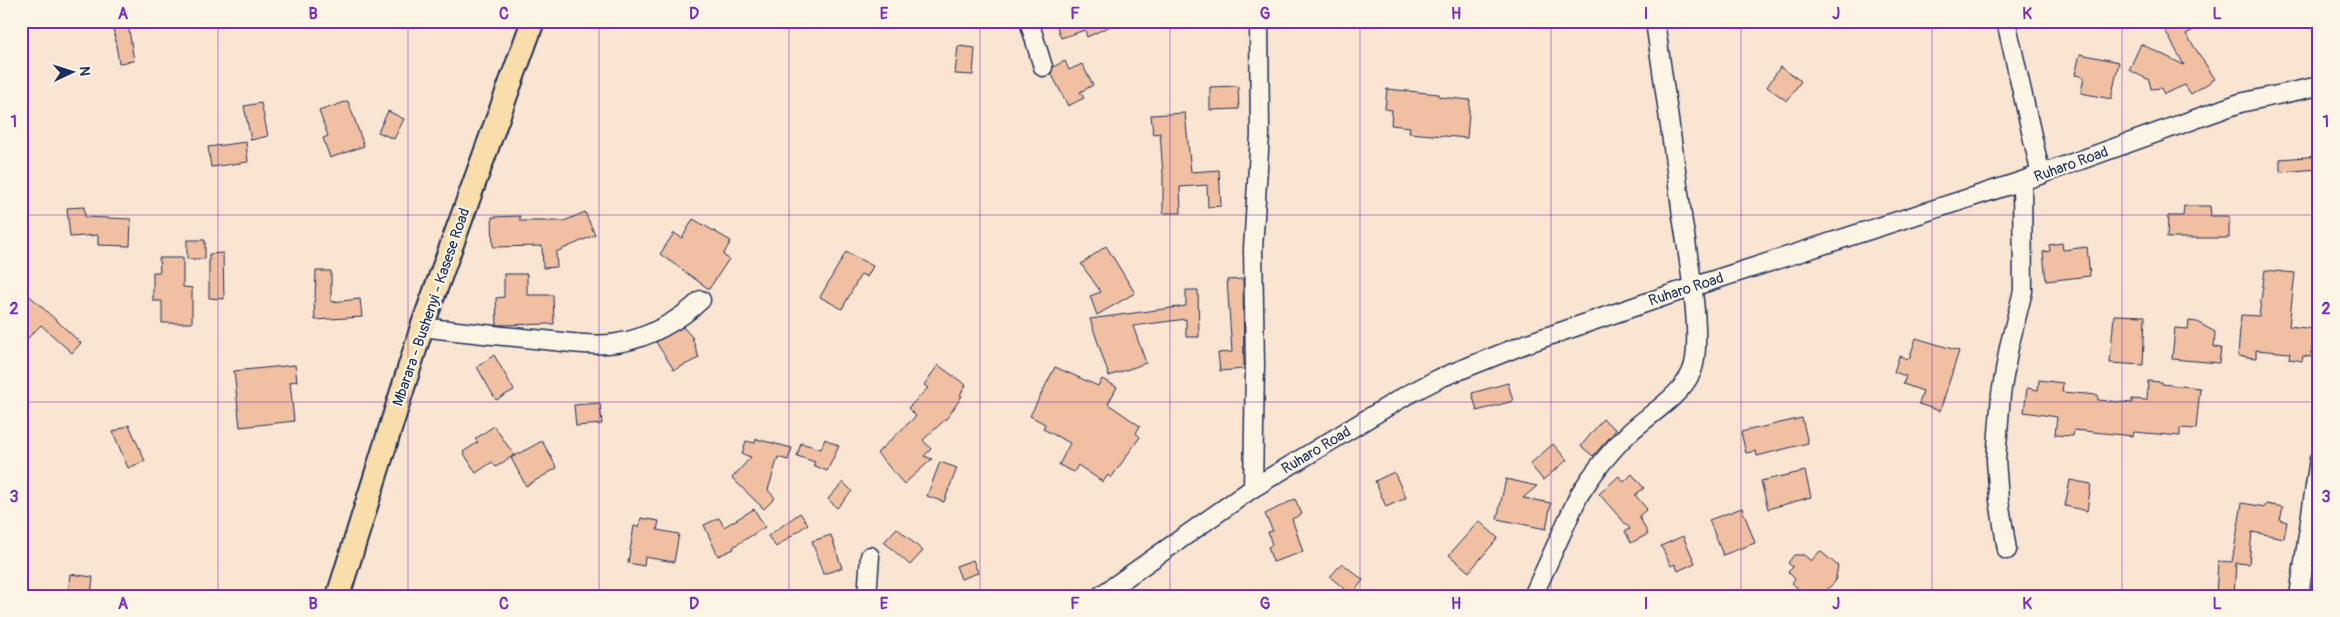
<svg xmlns="http://www.w3.org/2000/svg" width="2340" height="617" viewBox="0 0 2340 617" font-family="Pangolin,sans-serif">
<style>
.building{fill:#f1bfa2;stroke:#1b2f5e}
.lines{fill:none;stroke-linecap:round;stroke-linejoin:round}
.minor-casing{stroke:#1b2f5e;stroke-width:21}
.major-casing{stroke:#1b2f5e;stroke-width:26}
.minor{stroke:#fcf5e5;stroke-width:18}
.major{stroke:#f9deab;stroke-width:22}
.grid{fill:none;stroke:#7b2cbf;stroke-width:1;stroke-opacity:0.55}
.labels{text-anchor:middle;stroke-width:4.5;stroke-linejoin:round;paint-order:stroke}
.street-label{font-size:15px;fill:#1b2f5e;stroke:#fcf5e5}
.neatline{fill:none;stroke:#7b2cbf;stroke-width:2}
.grid-label{font-size:16px;text-anchor:middle;font-weight:bold;fill:#7b2cbf}
</style>
<rect width="100%" height="100%" fill="#f9e5d1"/>
<filter id="ink" filterUnits="userSpaceOnUse"><feTurbulence type="fractalNoise" baseFrequency=".02" numOctaves="2"/><feDisplacementMap in="SourceGraphic" scale="10" xChannelSelector="R" yChannelSelector="G"/><feConvolveMatrix kernelMatrix="1 2 1 2 8 2 1 2 1" color-interpolation-filters="sRGB"/></filter>
<g filter="url(#ink)">
<path class="building" d="M1055,21h66l-34,16 -2,-7 -24,8z
M2160,21h50l-24,13 29,45 -24,15 -6,-9 -21,9 -3,-6 -10,1 -2,-9 -20,-10 12,-26 43,21z
M128,24l6,37 -15,2 -6,-36z
M958,46l17,2 -2,27 -18,-1z
M2080,54l39,8 -8,37 -30,-6 3,-16 -9,-2z
M1065,61l4,9 13,-6 11,21 -13,7 4,6 -16,8 -17,-33 2,-6z
M1780,67l21,14 -14,20 -20,-14z
M1238,86l1,23 -29,1v-23z
M1387,89l52,5v3l31,3 -3,38 -58,-5 1,-6 -19,-2 1,-15 -7,-1z
M348,101l16,45 -34,12 -7,-20 5,-2 -9,-25z
M261,103l7,33 -17,4 -7,-34z
M388,111l16,8 -10,20 -16,-7z
M1185,113l6,59 28,-2 2,36 -13,1 -1,-22 -27,2 1,26h-18v-39l-3,-41 -7,1 -2,-19z
M246,142l2,20 -37,5 -3,-20z
M2319,156v13l-39,3v-13z
M2184,206h26l1,10h18v22h-62l1,-22h15z
M84,207l1,10 46,2 -1,27 -32,-1v-10l-28,2 -3,-29z
M585,212l10,23 -39,17 1,15 -14,1 -1,-22 -49,1 -1,-30 28,-1v5h44z
M693,219l38,22 -8,14 6,4 -20,30 -49,-35 14,-21 8,5z
M187,240h18v19h-18z
M2062,243l1,7 24,-3 3,29 -44,5 -3,-29 7,-1 -1,-6z
M1106,246l29,47 -38,22 -7,-19 11,-4 -20,-28z
M846,252l27,14 -6,11 -6,-3 -19,35 -22,-12z
M223,253l1,46 -15,-1v-44z
M159,258h24v29l9,1v35h-30v-22h-9v-29h7z
M2265,270l30,3 -6,53 25,3 -3,28 -8,-1 -1,5 -13,-2 1,-6 -34,-3v8l-18,-2 3,-41 18,1z
M316,271h15v31l29,-3 2,18 -47,3 -1,-20h1z
M504,274h23v21h26l1,29 -57,1 -1,-27 8,-1z
M1243,279l1,90 -24,2 -2,-18 14,-1 -5,-72z
M21,288l60,55 -9,10 -31,-28 -20,20z
M1186,290h12l1,47h-13v-18l-53,7 13,37 -37,13 -19,-57 96,-13z
M2114,315l31,1 -2,49 -33,-2z
M2189,321l8,1 18,10 -1,15 7,1 -2,15 -47,-4 3,-31 13,1z
M683,327l9,10 7,21 -25,12 -18,-28z
M1916,338l43,13 -19,60 -21,-7 4,-13 -20,-7 3,-8 -12,-4 5,-16 10,3z
M494,355l20,35 -18,10 -19,-33z
M295,365l2,16 -7,1 4,39 -54,6 -6,-56z
M938,365l28,20 -6,10 2,1 -14,21 -25,23 8,9 -7,7 8,3 -28,25 -27,-31 39,-37 -8,-8 20,-20 -4,-3z
M1055,367l43,19 4,-7 15,8 -9,17 32,22 -4,7 4,4 -29,41 -3,-3 -5,7 -25,-17 -4,7 -15,-7 11,-22 -27,-14 2,-5 -15,-8z
M2039,380l24,3 -1,9 36,3v5l34,3v-4l15,1 1,-19 14,1v2l38,4 -4,41 -16,-1v8l-46,-4 -1,4 -59,-6 -1,6 -18,-1 2,-18 -33,-5 3,-24 11,2z
M1508,383l5,18 -36,10 -5,-18z
M600,403l2,21 -26,2 -2,-21z
M1802,418l6,25 -51,13 -1,-5 -10,2 -5,-21z
M1603,419l13,11 -23,26 -12,-10z
M129,425l16,36 -17,7 -15,-36z
M494,426l20,29 -18,12 -4,-5 -16,11 -13,-21 15,-10 -3,-3z
M756,439l36,9 -4,12 -10,-3 -10,33 7,8 -11,11 -32,-31 19,-21 -9,-3 4,-13 9,2z
M825,439l14,7 -12,25 -14,-6 2,-3 -18,-6 4,-13 20,6z
M542,441l15,27 -31,18 -15,-28z
M1553,444l14,16 -24,20 -13,-16z
M940,462l17,6 -13,34 -17,-6z
M1805,471l6,26 -43,12 -7,-28z
M1394,472l12,26 -20,9 -11,-26z
M1632,474l12,14 -9,7 12,14 -8,7 9,18 -17,9 -6,-12 5,-2 -31,-35 20,-18 5,6z
M1506,479l31,7 -14,12 28,5 -5,26 -49,-10z
M2070,480l21,4 -4,27 -22,-5z
M843,482l9,9 -15,17 -9,-9z
M1295,499l7,15 -10,5 11,33 -30,10 -5,-15 4,-2 -4,-13 5,-1 -8,-17z
M2242,503l23,4 1,-3 17,3 -3,13 7,2 -3,16 -32,-6 -3,32 -13,-1 -2,33h-18l2,-35 14,1z
M1742,508l13,35 -32,12 -14,-35z
M754,509l11,18 -32,20 1,2 -16,7 -14,-31 15,-7 5,9z
M800,513l8,11 -32,23 -8,-11z
M641,518l18,3 -2,9 22,4 -5,28 -29,-5 -1,9 -16,-3 6,-37 5,1z
M1479,521l19,17 -29,34 -20,-17z
M897,528l26,23 -13,14 -26,-23z
M831,535l11,33 -19,6 -11,-33z
M1683,536l12,27 -17,8 -3,-7 -4,2 -10,-20z
M1820,551l18,15 -3,16 -15,14 -16,-2 -12,-11 3,-4 -7,-7 5,-5 -5,-4 6,-8h10l7,6z
M973,560l5,13 -17,6 -5,-13z
M1342,563l21,17 -11,15 -22,-18z
M70,574l23,3 -2,19h-23z"/>
<g class="lines">
<g class="minor-casing">
<path id="minor" d="M1029,21l14,46
M2006,21l35,154
M422,327c40,5 81,9 122,13 23,2 50,7 73,3 30,-4 63,-23 84,-43
M1253,488l2,-122 -2,-117 7,-115 -1,-113
M2007,550l-8,-50 -3,-40 5,-66 8,-47 14,-56 -1,-110
M867,596l3,-40
M1100,596l153,-108 152,-92 35,-18 88,-35 164,-56 330,-106 218,-78 79,-17
M1533,596l46,-101c14,-22 31,-44 50,-62 19,-18 50,-35 62,-60 14,-28 -4,-123 -9,-157 -8,-65 -18,-130 -27,-195
M2299,596l20,-137"/>
</g>
<g class="major-casing">
<path id="major" d="M338,596l84,-269 111,-306"/>
</g>
<use href="#minor" class="minor"/>
<use href="#major" class="major"/>
</g>
</g>
<path class="grid" d="M218,21v575M408,21v575M599,21v575M789,21v575M980,21v575M1170,21v575M1360,21v575M1551,21v575M1741,21v575M1932,21v575M2122,21v575M21,215h2298M21,402h2298"/>
<g class="labels">
<g class="street-label">
<text transform="translate(2071 164) rotate(-20)" y="5">Ruharo Road</text>
<text transform="translate(1686 289) rotate(-18)" y="5">Ruharo Road</text>
<text transform="translate(431 307) rotate(-71)" y="5">Mbarara - Bushenyi - Kasese Road</text>
<text transform="translate(1316 450) rotate(-31)" y="5">Ruharo Road</text>
</g>
</g>
<rect width="2340" height="617" fill="none" stroke="#fcf5e5" stroke-width="55"/>
<g transform="translate(72 72) rotate(86)" stroke="#fcf5e5" stroke-width="4" paint-order="stroke">
<path d="M0-4L9 19L0 12L-9 19Z" fill="#1b2f5e"/>
<text y="-8" font-size="14" font-weight="bold" text-anchor="middle" fill="#1b2f5e">N</text>
</g>
<rect x="28" y="28" width="2284" height="562" class="neatline"/>
<g class="grid-label">
<text x="123" y="19">A</text>
<text x="313" y="19">B</text>
<text x="504" y="19">C</text>
<text x="694" y="19">D</text>
<text x="884" y="19">E</text>
<text x="1075" y="19">F</text>
<text x="1265" y="19">G</text>
<text x="1456" y="19">H</text>
<text x="1646" y="19">I</text>
<text x="1836" y="19">J</text>
<text x="2027" y="19">K</text>
<text x="2217" y="19">L</text>
<text x="14" y="127">1</text>
<text x="2326" y="127">1</text>
<text x="14" y="314">2</text>
<text x="2326" y="314">2</text>
<text x="14" y="502">3</text>
<text x="2326" y="502">3</text>
<text x="123" y="609">A</text>
<text x="313" y="609">B</text>
<text x="504" y="609">C</text>
<text x="694" y="609">D</text>
<text x="884" y="609">E</text>
<text x="1075" y="609">F</text>
<text x="1265" y="609">G</text>
<text x="1456" y="609">H</text>
<text x="1646" y="609">I</text>
<text x="1836" y="609">J</text>
<text x="2027" y="609">K</text>
<text x="2217" y="609">L</text>
</g>
</svg>
